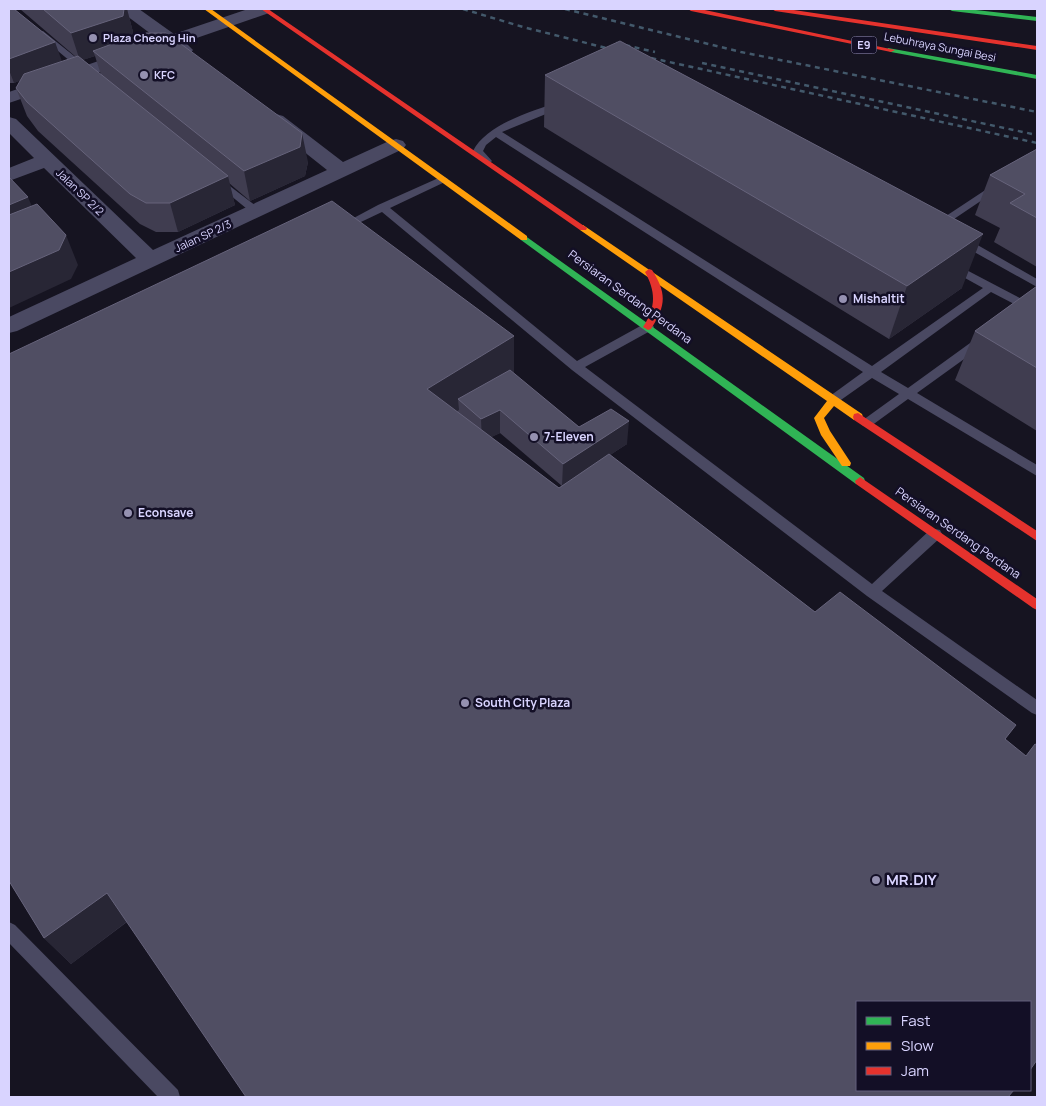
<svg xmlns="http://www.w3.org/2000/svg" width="1046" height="1106" viewBox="0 0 1046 1106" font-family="Manrope,sans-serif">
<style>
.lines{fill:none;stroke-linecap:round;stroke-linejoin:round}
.lane{fill:#4a4962;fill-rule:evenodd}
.street{fill:#4a4962;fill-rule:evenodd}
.fast{fill:#30b455;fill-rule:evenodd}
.slow{fill:#ff9f0a;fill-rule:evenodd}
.jam{fill:#e5322d;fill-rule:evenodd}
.rail{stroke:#43596b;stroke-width:2.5;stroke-dasharray:5 4.5;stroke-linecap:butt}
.wall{fill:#403d50;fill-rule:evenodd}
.shaded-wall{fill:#282635}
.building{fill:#504e63;stroke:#66637b}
.poi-dot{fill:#9591b1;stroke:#130f26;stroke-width:2}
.labels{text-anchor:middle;stroke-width:5;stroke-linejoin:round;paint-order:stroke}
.far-poi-label{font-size:11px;font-weight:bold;fill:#d9d4ff;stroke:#130f26;text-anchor:start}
.shield{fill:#130f26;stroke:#9e99be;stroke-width:1}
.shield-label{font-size:11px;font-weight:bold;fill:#d9d4ff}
.far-street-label{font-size:11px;fill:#d9d4ff;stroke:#130f26}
.street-label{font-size:12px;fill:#d9d4ff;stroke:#130f26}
.poi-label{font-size:12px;font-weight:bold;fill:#d9d4ff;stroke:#130f26;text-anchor:start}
.near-poi-label{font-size:15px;font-weight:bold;fill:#d9d4ff;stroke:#130f26;text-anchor:start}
</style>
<rect width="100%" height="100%" fill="#161421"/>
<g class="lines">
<path class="lane" d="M43,31l46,37v4h-6l-43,-36v-4z
M560,102l5,3 -2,2 -61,25 370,234 111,-78 -36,-20 -1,-2 1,-2h8l82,43v9l-46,-24 -110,80 27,16 69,-50h8l2,3 -2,3 -68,49 120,72v11l-129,-77 -37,27h-8l-2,-3 2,-3 36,-26 -27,-16 -34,24h-8l-2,-3 2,-3 33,-24 -367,-235 -10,8 -3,6 9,10 -2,2h-6l-11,-12c13,-26 60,-41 87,-49z
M443,176l5,3 -1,2 -57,27 187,153 67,-37h8l2,3 -2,3 -67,37 287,217 58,-54 5,-1 5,1 2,4 -2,4 -58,53 155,109v15l-5,-2 -165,-117 -295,-226 -190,-158 -38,18h-8l-1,-2 43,-23z
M218,177l42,32 1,2 -1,2h-8l-38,-31 -1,-2z
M999,181l5,3 -1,2 -49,33 6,16 77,44v8l-86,-48 -8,-21z
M9,922l6,3 163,165 2,7h-22l-149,-154z"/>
<path class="street" d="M121,9h18l35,25 74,-25h23l-2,4 -84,29 8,8 -3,4c-9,2 -13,-1 -20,-6l-161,55v-11l150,-52 -36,-27z
M276,114l7,2 60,46 46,-21 7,-2 7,2 3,4 -3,4 -55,26 -331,156 -8,2v-16l127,-59 -92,-90 -35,13v-13l25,-10 -25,-25v-16l7,2 137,131 174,-80 -58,-46 -2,-4 2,-4z"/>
<path class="fast" d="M949,9h18l70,8v4l-85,-10z
M888,48l149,27v4l-146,-27 -4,-2z
M524,235l340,243 1,3 -1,3h-8l-335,-244v-4z"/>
<path class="slow" d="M204,9h7l316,227v4h-6z
M583,225l279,189 1,3 -1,3h-8l-20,-14 -10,12 6,13 21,32 -1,3h-8l-21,-31 -7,-17 13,-17 -247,-171v-4z"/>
<path class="jam" d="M261,9h7l319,219 -1,2h-6z
M688,9h12l195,41 -4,2 -200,-41z
M772,9h15l250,37v4l-262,-39z
M649,269l3,1c15,23 14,36 -1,59l-3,1 -5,-3c13,-20 13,-35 2,-55z
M858,413l179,118v10l-183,-121 -1,-3 1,-3z
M860,477l177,122v11l-4,-2 -177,-124 -1,-3z"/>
<path class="rail" d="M463,9l60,18 95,24
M565,9l176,43 296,60
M616,43l39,9
M642,56l395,87
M702,63l335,72"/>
</g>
<path class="wall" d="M9,9l53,53 14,-5 -56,-48h107l6,23 -1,4 176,126 -3,14 -55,25 -21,-18 6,22 -57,27h-22l-16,-8 -102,-93 -11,-15 -11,-28 5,-8 -7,3h-5zM95,56l6,19 -19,-15z
M545,75l417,213 -73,51 -345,-212z
M1037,149v118l-43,-25 6,-14 -25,-13 15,-40z
M1037,286v145l-82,-51 20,-49z
M514,336v38l65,53 48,17 -17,11 205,157 191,127 31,321 -910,-138 -56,42 -27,-26 -35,-57zM500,433l62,53 -3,2 -68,-51z"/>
<path class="shaded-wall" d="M124,9h3l6,23 -2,11 -38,8 2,5 -15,5 -9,-28z
M55,42l8,22 -49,19 -5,-13v-11z
M302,133l6,29 -3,14 -55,25 -6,-30z
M228,176l7,29 -57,27 -8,-29z
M28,197l12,29 -31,13v-34z
M983,234l-21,54 -73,51 18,-53z
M66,235l12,30 -7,14 -62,29v-36z
M514,336v39l-56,24 1,11 -28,18 -4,-39z
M500,410v23l-18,9 -1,-23z
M629,421l-2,23 -65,42 1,-22z
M107,893l22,27 -58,44 -27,-26z"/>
<path class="building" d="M9,9h5l41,33 -46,17z
M43,9h81l-1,7 -52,17z
M142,33h24l136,100 -2,14 -56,24 -151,-120z
M620,41l363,193 -76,52 -362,-211z
M78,56l150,120 -58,27h-24l-16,-9 -103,-92 -11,-14 8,-14z
M1037,149v69l-27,-15 15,-9 -35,-19z
M9,177l19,20 -19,8z
M332,201l182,135 -87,53 132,99 50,-34 206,158 25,-20 176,133 -11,14 21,17 9,-12 2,1v315l-7,10v-68h-173v88h157l-6,7h-762l-139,-204 -63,45 -35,-57v-527z
M37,204l29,31 -7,15 -50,22v-57z
M1037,286v82l-62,-37z
M510,370l69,57 32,-18 18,12 -66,43 -63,-54 -19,9 -23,-20z"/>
<g class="poi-dot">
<circle cx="93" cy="38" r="5"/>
<circle cx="144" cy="75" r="5"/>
<circle cx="843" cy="299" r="5"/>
<circle cx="534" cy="437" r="5"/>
<circle cx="128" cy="513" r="5"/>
<circle cx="465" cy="703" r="5"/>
<circle cx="876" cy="880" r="5"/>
</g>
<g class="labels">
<g class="far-poi-label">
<text x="103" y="42">Plaza Cheong Hin</text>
<text x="154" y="79">KFC</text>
</g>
<rect class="shield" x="851.5" y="36.5" width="25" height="17" rx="4"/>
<g class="shield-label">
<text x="864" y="49">E9</text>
</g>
<g class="far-street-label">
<text transform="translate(940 47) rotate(11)" y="4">Lebuhraya Sungai Besi</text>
<text transform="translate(80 192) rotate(44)" y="4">Jalan SP 2/2</text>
<text transform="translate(203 236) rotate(-25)" y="4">Jalan SP 2/3</text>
</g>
<g class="street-label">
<text transform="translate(630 297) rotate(36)" y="4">Persiaran Serdang Perdana</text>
<text transform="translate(958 533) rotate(35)" y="4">Persiaran Serdang Perdana</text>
</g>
<g class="poi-label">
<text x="853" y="303">Mishaltit</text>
<text x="544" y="441">7-Eleven</text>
<text x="138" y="517">Econsave</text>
<text x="475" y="707">South City Plaza</text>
</g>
<g class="near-poi-label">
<text x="886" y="885">MR.DIY</text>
</g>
</g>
<rect width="1046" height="1106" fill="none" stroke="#d9d4ff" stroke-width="20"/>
<rect x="856" y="1001" width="175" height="90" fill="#130f26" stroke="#625e7d"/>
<rect x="866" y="1017" width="25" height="8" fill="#30b455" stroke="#625e7d"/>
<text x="901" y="1026" font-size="15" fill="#d9d4ff">Fast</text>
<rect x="866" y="1042" width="25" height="8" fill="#ff9f0a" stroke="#625e7d"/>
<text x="901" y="1051" font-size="15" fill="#d9d4ff">Slow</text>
<rect x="866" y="1067" width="25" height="8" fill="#e5322d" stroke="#625e7d"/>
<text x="901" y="1076" font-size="15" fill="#d9d4ff">Jam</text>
</svg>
